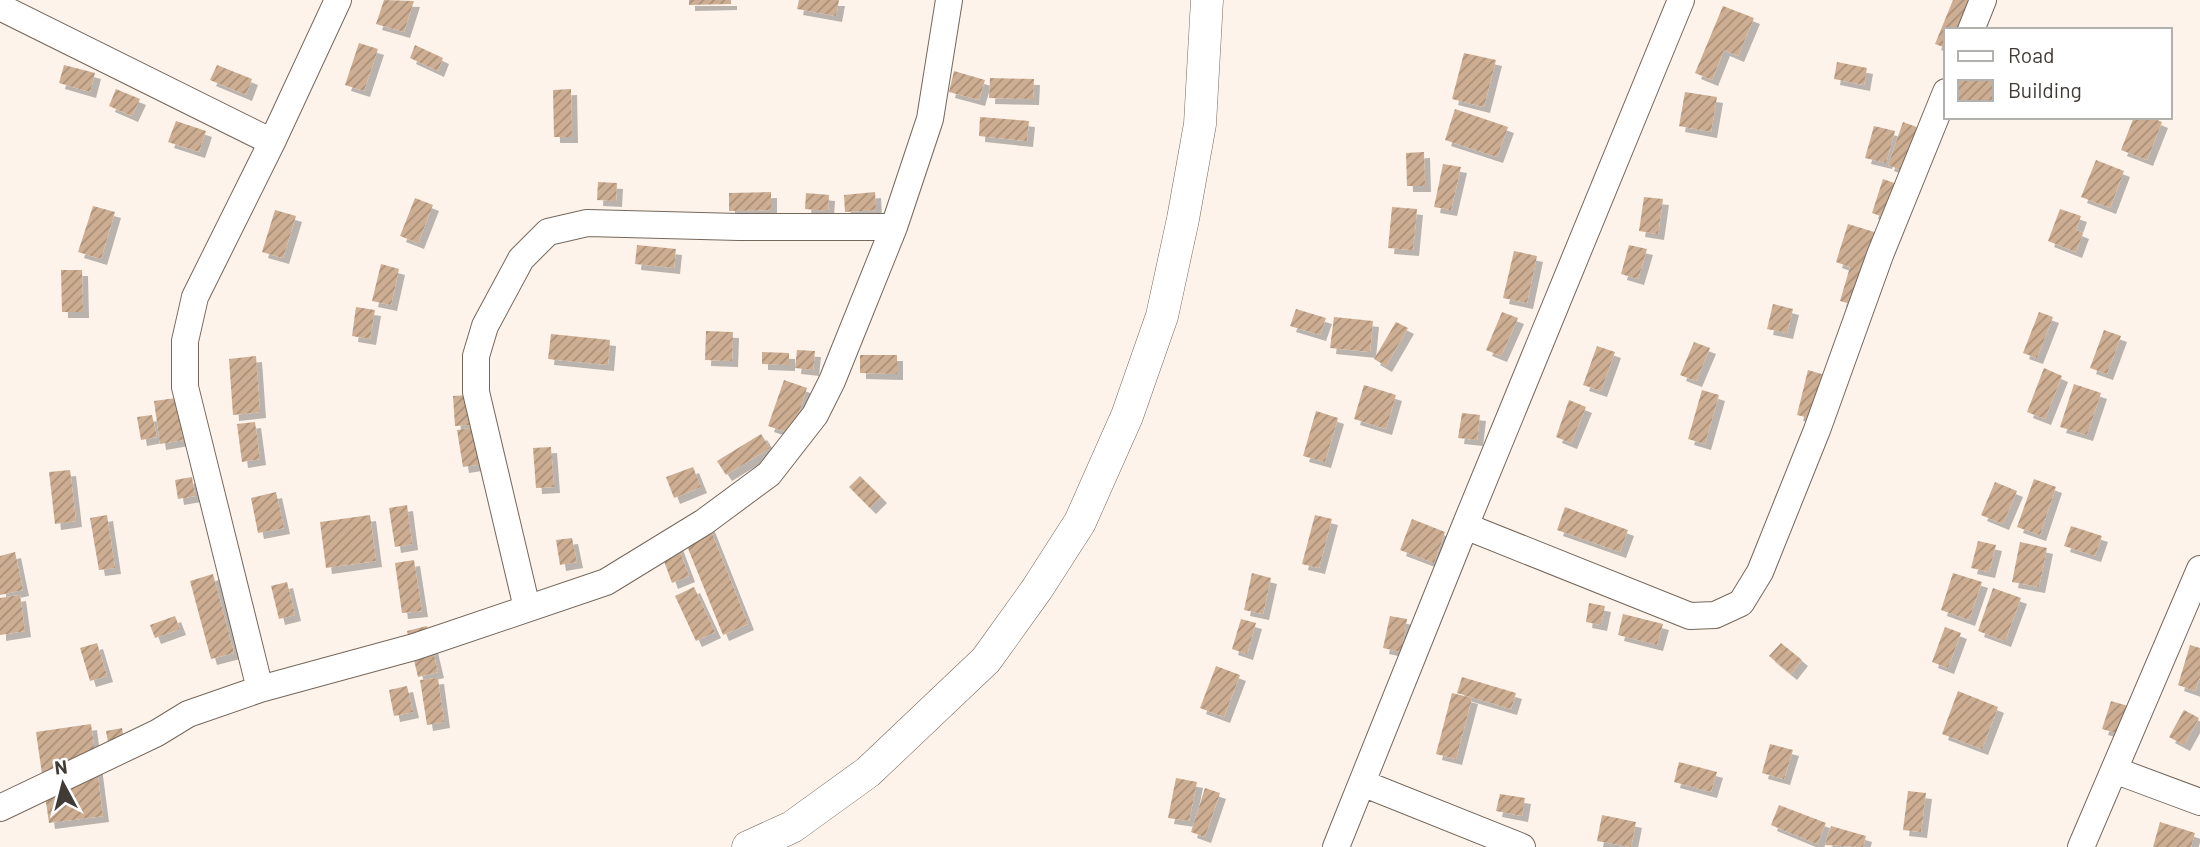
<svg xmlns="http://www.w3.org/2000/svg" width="2200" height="847" viewBox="0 0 2200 847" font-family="Barlow,sans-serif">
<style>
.building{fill:url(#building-hatch);filter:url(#shadow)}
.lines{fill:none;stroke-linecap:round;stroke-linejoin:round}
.minor-casing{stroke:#76675b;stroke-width:28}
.tertiary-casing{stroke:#76675b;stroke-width:33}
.minor{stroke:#fff;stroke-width:26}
.tertiary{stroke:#fff;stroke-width:32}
</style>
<defs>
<pattern id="building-hatch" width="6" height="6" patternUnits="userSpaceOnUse" patternTransform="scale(1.75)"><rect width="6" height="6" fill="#ceae92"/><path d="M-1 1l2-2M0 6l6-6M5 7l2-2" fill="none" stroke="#a98f78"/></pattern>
<filter id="shadow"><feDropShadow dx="6" dy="6" stdDeviation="0" flood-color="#0004"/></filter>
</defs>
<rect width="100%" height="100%" fill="#fdf3ea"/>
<path class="building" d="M384,0l30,1 -10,31 -28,-8z
M689,0h42v4l-42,1z
M799,0h40l-3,16 -39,-7z
M1953,0h23l-13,30h-17v18l-11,-4z
M1723,6l31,12 -16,38 -14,-6 -12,30 -17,-7z
M359,43l19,6 -14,42 -19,-6z
M415,45l28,13 -5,13 -28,-13z
M1464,53l32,7 -12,47 -32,-8z
M1837,62l30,6 -3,17 -30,-6z
M64,65l31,8 -5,19 -31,-9z
M217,65l35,14 -6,16 -36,-15z
M954,71l31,9 -6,20 -30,-8z
M990,78l44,1 -1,20 -44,-1z
M116,89l24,10 -8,17 -23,-10z
M571,89l1,48h-18l-1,-47z
M1685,92l32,5 -6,35 -32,-6z
M1455,109l53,18 -11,30 -52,-17z
M980,117l49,4 -2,20 -48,-5z
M2134,117h16l12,5 -15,38 -26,-10z
M176,121l30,10 -7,21 -31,-10z
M1903,122l19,7 -16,43 -18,-7z
M1874,126l21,5 -9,32 -21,-5z
M1424,152l1,34h-18l-1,-33z
M2096,160l28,11 -14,37 -29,-11z
M1443,164l18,3 -10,43 -17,-3z
M1883,179l17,6 -11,34 -17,-6z
M598,182l19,1 -1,18 -19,-1z
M771,192v18l-42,1v-18z
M875,192l1,18 -31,2 -1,-17z
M806,193l23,2 -1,16 -23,-2z
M1644,197l19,2 -5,35 -19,-3z
M415,198l18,7 -15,38 -18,-7z
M93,206l22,6 -14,47 -23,-7z
M1392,207l25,2 -4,41 -25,-2z
M2060,209l21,7 -5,14 7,3 -7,19 -28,-11z
M275,210l21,6 -13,42 -21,-6z
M1848,224l33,10 -23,72 -18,-5 10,-34 -14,-5z
M637,245l39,4 -2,19 -39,-4z
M1629,245l18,4 -9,30 -17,-5z
M1514,251l23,5 -10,47 -24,-5z
M381,264l18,5 -8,36 -19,-4z
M61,270h21l1,42h-21z
M1773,304l20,5 -6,24 -20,-4z
M356,307l19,3 -5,29 -18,-3z
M1296,309l30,9 -6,17 -30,-9z
M1502,312l16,6 -17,38 -15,-6z
M2039,312l14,5 -16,41 -14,-5z
M1334,317l39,4 -3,31 -40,-4z
M1396,322l12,6 -22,38 -12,-7z
M2104,330l17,6 -14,38 -17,-6z
M706,331l27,1 -1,29 -27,-1z
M551,334l59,6 -2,25 -60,-6z
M1694,342l16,6 -14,33 -16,-6z
M1597,346l18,6 -14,39 -18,-6z
M797,350l18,1 -2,19 -18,-2z
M762,352l27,1v12l-27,-1z
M860,355h37v19l-37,-1z
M256,356l4,56 -27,3 -4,-56z
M2044,368l18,8 -17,43 -18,-7z
M1808,370l17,5 -11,44 -17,-4z
M784,380l23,8 -15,46 -24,-8z
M2074,384l27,9 -14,42 -27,-8z
M1364,385l32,10 -10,34 -32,-10z
M1702,390l17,5 -14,49 -17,-5z
M471,395l2,30 -18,1 -2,-30z
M176,398l7,42 -23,4 -6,-43z
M1569,400l17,7 -15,36 -15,-6z
M1316,411l22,7 -13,44 -22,-6z
M1462,413l18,2 -3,25 -19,-2z
M152,415l5,22 -16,3 -4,-23z
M255,422l5,37 -18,3 -5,-38z
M477,427l5,37 -19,3 -6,-37z
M761,434l9,14 -44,27 -9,-14z
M551,447l3,40 -18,1 -3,-40z
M693,467l8,20 -27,11 -8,-21z
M70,470l6,51 -21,3 -6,-52z
M860,476l21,21 -11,11 -21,-21z
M192,477l3,19 -17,3 -3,-19z
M2034,479l22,8 -16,48 -23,-8z
M1995,482l22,9 -14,33 -22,-9z
M276,492l8,36 -26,5 -7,-35z
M407,505l5,39 -17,3 -6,-39z
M1565,507l63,23 -8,22 -63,-22z
M107,515l8,53 -16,2 -9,-52z
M370,515l6,46 -50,7 -6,-46z
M1315,515l17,4 -13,49 -17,-4z
M1412,519l33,13 -11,31 -34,-13z
M707,521l41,103 -25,11 -42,-104z
M2071,526l31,10 -7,20 -31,-10z
M674,536l15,40 -17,7 -15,-41z
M572,538l5,24 -17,3 -4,-25z
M1978,541l18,4 -7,27 -18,-4z
M2020,542l27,6 -8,39 -27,-5z
M15,552l8,38 -23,5v-39z
M414,560l8,51 -20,2 -7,-50z
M1252,573l19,5 -8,36 -19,-4z
M1953,573l29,9 -13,38 -28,-10z
M213,574l21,79 -23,6 -21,-78z
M287,582l8,33 -16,4 -8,-33z
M694,587l21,45 -19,9 -21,-45z
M1993,588l28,10 -16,43 -27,-10z
M20,595l5,36 -25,4v-37z
M1589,603l16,3 -4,19 -15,-3z
M1623,614l40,10 -6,21 -39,-10z
M175,616l5,13 -25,9 -5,-13z
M1390,616l17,3 -6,33 -18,-4z
M1241,619l15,4 -9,31 -15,-5z
M427,626l11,46 -20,5 -11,-46z
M1945,627l16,6 -13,35 -16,-6z
M97,643l10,33 -17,5 -10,-33z
M1781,643l21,17 -11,14 -22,-18z
M2190,645l10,3v29l-5,14 -17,-6z
M1216,666l24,9 -16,42 -24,-9z
M1462,677l54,16 -5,16 -54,-16z
M438,678l6,44 -17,3 -7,-45z
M407,686l6,26 -19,4 -5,-26z
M1958,691l40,16 -16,42 -40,-15z
M1452,693l20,5 -16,61 -20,-5z
M2111,701l17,5 -9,28 -17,-5z
M2184,710l15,8 -15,27 -15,-8z
M91,724l12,92 -54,7 -13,-91z
M122,728l4,23 -16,3 -4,-23z
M1770,744l23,6 -9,29 -22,-6z
M1679,762l38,10 -6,20 -37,-10z
M1176,778l21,4 -8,39 -21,-3z
M1205,788l15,5 -15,44 -14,-5z
M1908,791l18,2 -5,39 -18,-2z
M1500,794l25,4 -3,18 -26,-5z
M1779,805l47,18 -9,21 -46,-19z
M1602,815l34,7 -5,25 -34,-6z
M2160,822l35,11 -4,14h-38z
M1831,826l35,10 -3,11 -38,-2z"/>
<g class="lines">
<g class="minor-casing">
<path id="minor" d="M0,7l272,135
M1971,30l12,-30
M1465,526l225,90 25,-1 26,-12 19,-31 57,-142 63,-175 66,-163
M527,608l-51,-216v-36l9,-30 36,-67 27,-27 39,-9 152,4h155
M260,689l-75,-302v-46l10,-44 77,-155 66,-142
M2114,770l86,32
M1362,783l160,64
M0,808l157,-75 31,-19 72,-25 154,-42 192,-65 98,-60 65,-48 46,-59 17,-34 62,-154 36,-108 19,-119
M1336,847l129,-321 216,-526
M2081,847l119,-278"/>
</g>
<g class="tertiary-casing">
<path id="tertiary" d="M748,847l44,-20 76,-55 118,-112 51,-71 43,-67 47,-106 35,-100 21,-97 17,-95 7,-124"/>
</g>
<use href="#minor" class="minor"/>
<use href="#tertiary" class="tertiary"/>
</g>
<rect x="1944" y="28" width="228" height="91" fill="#ffffff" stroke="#b3b1ae" stroke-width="2"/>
<rect x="1958" y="51" width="35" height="10" fill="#ffffff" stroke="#b3b1ae" stroke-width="2"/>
<text x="2008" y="63" font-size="21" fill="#413b35">Road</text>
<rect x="1958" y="80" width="35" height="21" fill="url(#building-hatch)" stroke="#b3b1ae" stroke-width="2"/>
<text x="2008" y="98" font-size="21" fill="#413b35">Building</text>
<g transform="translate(63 784) rotate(353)" stroke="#ffffff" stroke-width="5" paint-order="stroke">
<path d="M0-5L12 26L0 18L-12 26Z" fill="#413b35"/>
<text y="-10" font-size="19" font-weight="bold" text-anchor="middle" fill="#413b35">N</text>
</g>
</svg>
